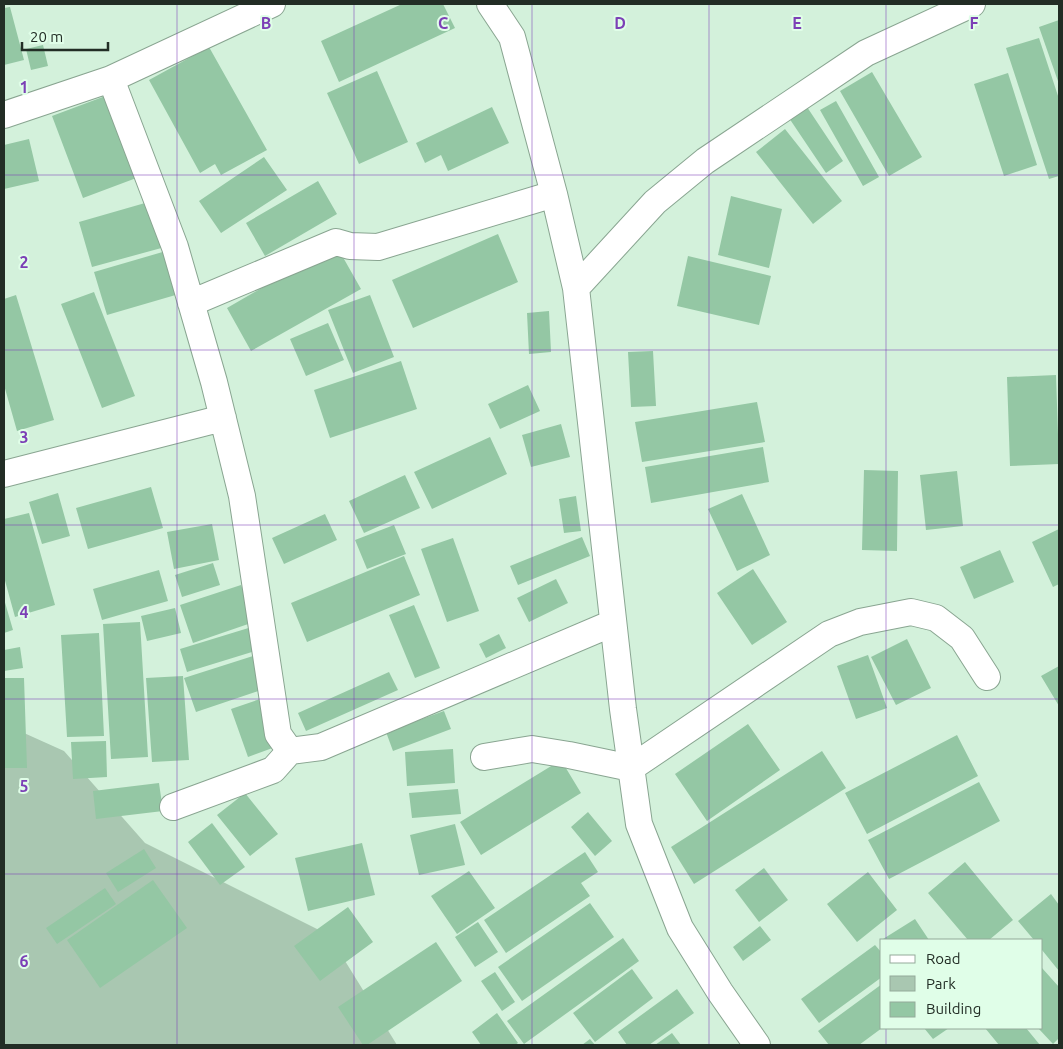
<svg xmlns="http://www.w3.org/2000/svg" width="1063" height="1049" viewBox="0 0 1063 1049" font-family="Ubuntu,sans-serif">
<style>
.green{fill:#a9c7b1}
.building{fill:#94c7a4}
.lines{fill:none;stroke-linecap:round;stroke-linejoin:round}
.minor-casing{stroke:#89a591;stroke-width:28}
.minor{stroke:#fff;stroke-width:26}
.grid{fill:none;stroke:#7c40b6;stroke-width:1;stroke-opacity:0.55}
.grid-label{font-size:16px;text-anchor:middle;font-weight:bold;fill:#7c40b6;stroke:#e0fee8;stroke-width:4;stroke-linejoin:round;paint-order:stroke}
</style>
<rect width="100%" height="100%" fill="#d3f1db"/>
<path class="green" d="M4,724l60,27 81,92 184,92 68,110h-393z"/>
<path class="building" d="M402,4h41l12,24 -116,54 -18,-41z
M10,7l14,53 -20,5v-57z
M1059,20v64l-20,-57z
M1039,38l20,61v77l-10,3 -43,-131z
M43,45l5,21 -17,4 -5,-21z
M209,47l58,103 -46,25 -6,-11 -15,9 -51,-93z
M377,71l31,71 -49,22 -32,-71z
M872,72l50,85 -33,19 -49,-85z
M1008,73l29,92 -33,11 -30,-92z
M108,95l31,82 -56,21 -31,-82z
M836,101l43,76 -16,9 -43,-76z
M492,107l17,36 -61,28 -7,-16 -16,8 -9,-20z
M807,107l36,54 -17,12 -37,-55z
M785,129l57,72 -29,23 -57,-72z
M29,139l10,42 -35,8v-44z
M264,157l23,33 -66,43 -22,-32z
M318,181l19,33 -72,42 -19,-33z
M731,196l51,13 -13,59 -51,-13z
M152,201l13,46 -73,20 -13,-45z
M498,234l20,48 -105,46 -21,-48z
M336,245l25,44 -110,62 -24,-43z
M166,251l13,43 -72,21 -13,-43z
M688,256l83,20 -12,49 -82,-19z
M94,292l41,104 -33,12 -41,-104z
M16,295l38,125 -37,11 -13,-46v-86z
M370,295l24,62 -41,16 -25,-63z
M549,311l2,41 -22,2 -2,-41z
M328,323l16,37 -38,16 -16,-37z
M653,351l3,55 -25,1 -3,-55z
M401,361l16,48 -87,29 -16,-48z
M1056,375l3,89 -49,2 -3,-89z
M528,385l12,26 -40,18 -12,-25z
M757,402l8,40 -123,20 -7,-40z
M561,424l9,33 -39,10 -9,-32z
M490,437l17,37 -75,35 -18,-37z
M763,447l6,35 -118,21 -6,-36z
M864,470l34,1 -1,80 -35,-1z
M957,471l6,55 -37,4 -6,-55z
M405,475l15,33 -56,25 -15,-32z
M151,487l12,41 -75,21 -12,-41z
M58,493l12,43 -28,8 -13,-42z
M742,494l28,61 -33,16 -29,-62z
M576,496l5,35 -17,2 -5,-34z
M29,513l26,92 -40,12 -11,-40v-58z
M325,514l12,26 -53,24 -12,-26z
M212,524l7,36 -45,9 -7,-37z
M394,525l12,29 -39,15 -12,-29z
M1059,529v55l-6,3 -21,-45z
M582,537l8,19 -72,29 -8,-19z
M453,538l26,73 -32,11 -26,-73z
M1000,550l14,32 -40,17 -14,-32z
M404,556l16,39 -113,47 -16,-39z
M213,563l7,22 -38,12 -7,-22z
M753,569l34,53 -35,23 -35,-52z
M159,570l9,31 -66,19 -9,-31z
M556,579l12,24 -39,19 -12,-24z
M241,585l13,37 -61,21 -13,-38z
M4,599l9,31 -9,3z
M414,605l26,63 -25,10 -26,-63z
M175,608l6,25 -34,8 -6,-25z
M140,622l8,135 -37,2 -8,-135z
M255,626l7,23 -75,23 -7,-23z
M99,633l5,103 -37,1 -6,-102z
M499,634l7,14 -20,10 -7,-14z
M907,639l24,49 -35,17 -25,-48z
M20,647l3,21 -19,3v-21z
M868,655l19,53 -31,11 -19,-53z
M253,656l11,33 -68,23 -12,-34z
M1059,666v40l-18,-30z
M389,672l9,18 -92,41 -8,-18z
M183,676l6,84 -37,2 -6,-84z
M4,678h20l3,90h-23z
M260,699l18,47 -30,11 -17,-48z
M444,711l7,18 -58,22 -7,-19z
M748,724l32,46 -73,51 -32,-47z
M957,735l21,41 -111,58 -22,-41z
M106,741l1,36 -34,2 -2,-37z
M453,749l2,34 -48,3 -2,-34z
M822,751l24,37 -152,96 -23,-37z
M561,760l20,33 -100,62 -21,-33z
M979,782l21,39 -111,58 -21,-39z
M159,783l4,28 -67,8 -3,-28z
M458,789l3,25 -49,4 -3,-25z
M245,793l33,41 -28,22 -33,-41z
M588,812l24,29 -17,15 -24,-29z
M212,823l33,44 -25,18 -32,-43z
M455,824l10,41 -46,10 -9,-40z
M362,843l13,52 -67,16 -13,-53z
M144,849l12,19 -38,24 -12,-19z
M585,852l13,20 -17,11 9,13 -84,57 -22,-33z
M965,862l48,58 -24,20h-21l-40,-47z
M764,868l24,32 -29,22 -24,-32z
M469,871l26,37 -38,26 -26,-38z
M868,872l29,38 -40,32 -30,-38z
M153,880l34,48 -87,60 -33,-48z
M105,888l11,16 -59,40 -11,-16z
M1051,894l8,11v66l-17,-21v-10h-8l-16,-19z
M590,903l24,34 -92,64 -24,-34z
M348,907l25,35 -53,39 -26,-35z
M915,919l14,21h-45l-1,-1z
M478,922l20,30 -23,15 -20,-30z
M760,926l11,14 -28,21 -10,-14z
M623,938l16,23 -115,83 -17,-23z
M436,942l26,39 -95,64h-4l-25,-38z
M875,945l7,8v24l-63,46 -18,-24z
M1042,968l17,19v51l-6,6 -15,-16h4z
M632,969l21,29 -58,44 -22,-29z
M495,972l20,30 -13,9 -21,-30z
M882,984v44l-23,17h-30l-11,-14z
M677,989l17,24 -45,32h-22l-9,-13z
M497,1013l21,30 -3,2h-34l-9,-13z
M924,1028h25l-16,11z
M985,1028h41l14,17h-41z
M672,1033l9,12h-26z
M590,1039l5,6h-13z"/>
<g class="lines">
<g class="minor-casing">
<path id="minor" d="M490,4l22,33 42,157 22,94 47,421 16,115 41,104 40,64 37,53
M111,79l64,168 39,135 28,114 36,238 12,17 31,-4 292,-124
M4,115l107,-36 161,-75
M576,288l79,-86 50,-41 161,-108 106,-49
M191,303l145,-61 14,4 28,1 176,-53
M4,474l219,-56
M484,757l48,-8 37,6 62,13 198,-134 31,-12 51,-10 25,6 26,20 25,39
M173,807l100,-37 17,-19"/>
</g>
<use href="#minor" class="minor"/>
</g>
<path class="grid" d="M177,4v1041M354,4v1041M532,4v1041M709,4v1041M886,4v936M4,175h1055M4,350h1055M4,525h1055M4,699h1055M4,874h1055M886,1028v17"/>
<g class="grid-label">
<text x="266" y="29">B</text>
<text x="443" y="29">C</text>
<text x="620" y="29">D</text>
<text x="797" y="29">E</text>
<text x="974" y="29">F</text>
<text x="24" y="93">1</text>
<text x="24" y="268">2</text>
<text x="24" y="443">3</text>
<text x="24" y="618">4</text>
<text x="24" y="792">5</text>
<text x="24" y="967">6</text>
</g>
<rect width="1063" height="1049" fill="none" stroke="#222d25" stroke-width="10"/>
<rect x="880" y="939" width="162" height="90" fill="#e0fee8" stroke="#94aa9a"/>
<rect x="890" y="955" width="25" height="8" fill="#ffffff" stroke="#94aa9a"/>
<text x="926" y="964" font-size="15" fill="#222d25">Road</text>
<rect x="890" y="976" width="25" height="15" fill="#a9c7b1" stroke="#94aa9a"/>
<text x="926" y="989" font-size="15" fill="#222d25">Park</text>
<rect x="890" y="1002" width="25" height="15" fill="#94c7a4" stroke="#94aa9a"/>
<text x="926" y="1014" font-size="15" fill="#222d25">Building</text>
<path d="M22 42v8h86v-8" fill="none" stroke="#222d25" stroke-width="2.5"/>
<text x="30" y="42" font-size="15" fill="#222d25" stroke="#e0fee8" stroke-width="4" paint-order="stroke">20 m</text>
</svg>
